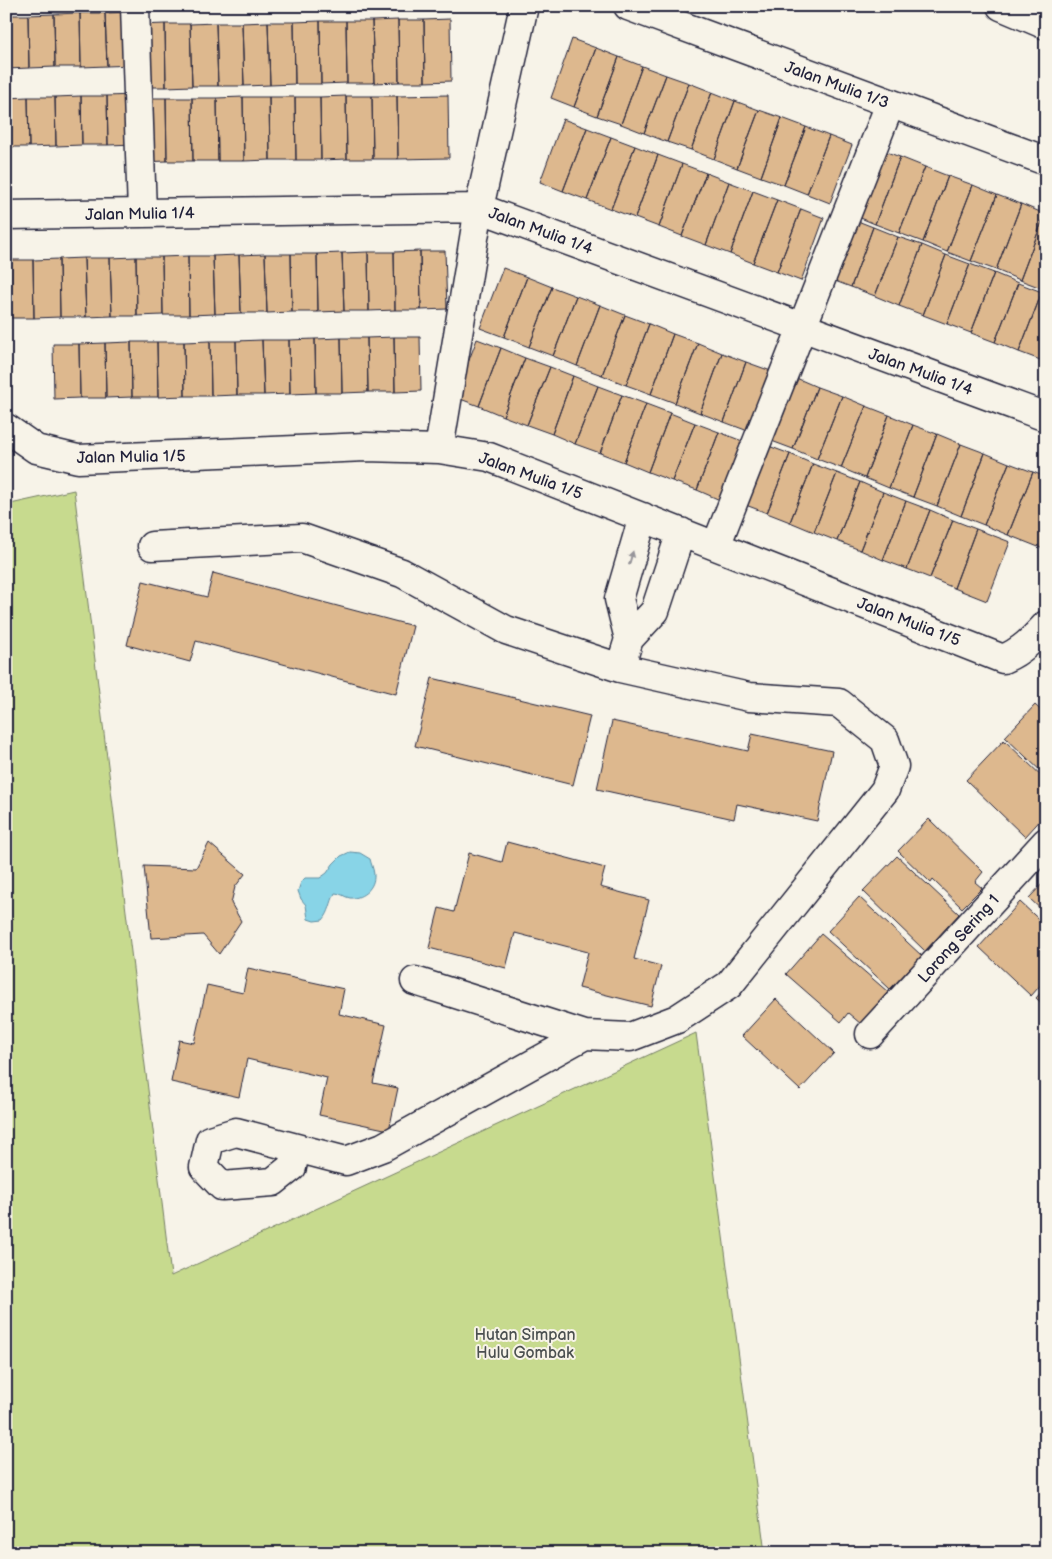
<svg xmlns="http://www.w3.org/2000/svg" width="1052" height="1559" viewBox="0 0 1052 1559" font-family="'Balsamiq Sans',sans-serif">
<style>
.green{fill:#c7da8e;stroke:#747e64}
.water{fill:#88d4e7;stroke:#5f8da2}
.building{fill:#ddb88e;stroke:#22223b}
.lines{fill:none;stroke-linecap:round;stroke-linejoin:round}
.minor-casing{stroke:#22223b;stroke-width:31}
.minor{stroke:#f7f3e8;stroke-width:28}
.oneway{fill:#97959a}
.labels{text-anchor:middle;stroke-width:4;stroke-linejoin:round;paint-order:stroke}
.street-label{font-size:16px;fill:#22223b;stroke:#f7f3e8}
.park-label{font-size:16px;fill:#4b5050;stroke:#f7f3e8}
</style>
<rect width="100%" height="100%" fill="#f7f3e8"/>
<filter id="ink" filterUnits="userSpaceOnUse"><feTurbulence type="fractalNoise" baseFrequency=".02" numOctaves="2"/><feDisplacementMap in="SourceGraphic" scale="10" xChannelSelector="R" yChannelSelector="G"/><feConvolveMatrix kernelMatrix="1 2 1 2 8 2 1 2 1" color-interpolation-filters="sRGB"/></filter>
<g filter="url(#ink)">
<path class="green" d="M74,490l97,786 525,-243 69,520h-759v-1048z"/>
<path class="water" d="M350,852l10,1 10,6c1,5 4,11 4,16 1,12 -11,24 -24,23 -6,-1 -9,-5 -15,-5 -5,10 -5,19 -12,27l-9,1 -6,-2 -2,-14 -5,-6 -3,-8 3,-9 4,-4h15l7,-5 6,-9 8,-8z"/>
<path class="building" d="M131,12l2,53 -26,1 -2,-53z
M80,13h25l2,53 -26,1z
M80,13l1,54h-26l-1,-53z
M54,14l1,53 -26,1 -1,-53z
M6,15h22l1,53 -23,1z
M450,19l1,62 -26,1 -1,-62z
M398,20l1,62 -25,1 -2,-62z
M398,20h26l1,62h-26z
M320,21l1,63h-26l-1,-62z
M320,21h26l1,62 -26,1z
M346,21h26l2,62h-27z
M268,22l2,63 -26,1 -2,-63z
M268,22h26l1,62 -25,1z
M216,23l2,63h-26l-2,-62z
M216,23h26l2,63h-26z
M165,24l1,63h-26l-1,-62z
M165,24h25l2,62 -26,1z
M572,39l24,9 -22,59 -23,-9z
M596,48l23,9 -22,59 -23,-9z
M619,57l23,9 -21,58 -24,-8z
M642,66l24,9 -22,58 -23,-9z
M666,75l23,8 -22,59 -23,-9z
M689,83l23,9 -21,58 -24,-8z
M712,92l23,9 -21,58 -23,-9z
M133,95l2,49 -27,1 -1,-49z
M448,95l1,63 -51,1 -1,-63z
M81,96l1,49 -26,1 -1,-49z
M81,96h26l1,49h-26z
M346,96h26l1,63h-26z
M346,96l1,63 -26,1 -1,-63z
M372,96h25l1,63h-25z
M28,97l1,50h-23v-49z
M28,97h27l1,49 -27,1z
M243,97h26l1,63 -26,1z
M243,97l1,64h-26l-1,-63z
M269,97h26l1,63h-26z
M295,97h25l1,63h-25z
M140,98h26l1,63 -26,1z
M166,98h26l1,63h-26z
M192,98h25l1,63h-25z
M735,101l24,9 -22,58 -23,-9z
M759,110l23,8 -21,59 -24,-9z
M782,118l24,9 -22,58 -23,-8z
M563,119l24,9 -24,63 -23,-9z
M806,127l23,9 -22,58 -23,-9z
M587,128l24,9 -24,63 -24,-9z
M829,136l23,9 -22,58 -23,-9z
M611,137l24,9 -24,63 -24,-9z
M635,146l23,9 -23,63 -24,-9z
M876,148l24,9 -25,67 -24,-10z
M658,155l24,9 -23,63 -24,-9z
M900,157l25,10 -26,66 -24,-9z
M682,164l24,9 -24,63 -23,-9z
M925,167l23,9 -25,66 -24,-9z
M706,173l23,9 -23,63 -24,-9z
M948,176l25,9 -26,67 -24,-10z
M729,182l24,9 -23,63 -24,-9z
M973,185l24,10 -26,66 -24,-9z
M753,191l24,9 -24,63 -23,-9z
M997,195l24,9 -25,66 -25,-9z
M777,200l24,9 -24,63 -24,-9z
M1021,204l24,10 -25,66 -24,-10z
M801,209l23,9 -23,63 -24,-9z
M1045,214l1,70 -2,5 -24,-9z
M850,218l23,9 -22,60 -24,-9z
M873,227l25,10 -23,59 -24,-9z
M898,237l24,8 -23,61 -24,-10z
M922,245l24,10 -23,60 -24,-9z
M420,251h25l2,58 -26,1z
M420,251l1,59h-26l-1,-58z
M368,252h26l1,58 -26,1z
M368,252l1,59h-25l-2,-58z
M342,253l2,58 -26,1 -1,-58z
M265,254h26l1,58 -25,1z
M265,254l2,59h-26l-2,-58z
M291,254h26l1,58h-26z
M239,255l2,58 -26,1 -2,-58z
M946,255l24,9 -23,60 -24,-9z
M188,256h25l2,58 -26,1z
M188,256l1,59h-26l-1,-58z
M136,257h26l1,58 -26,1z
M136,257l1,59h-25l-2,-58z
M84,258h26l2,58 -26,1z
M84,258l2,59h-26l-1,-58z
M59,259l1,58 -26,1 -1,-58z
M6,260l2,58h-2z
M7,260h26l1,58h-26z
M970,264l24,9 -23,60 -24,-9z
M503,268l24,9 -23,60 -24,-9z
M994,273l24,10 -23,59 -24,-9z
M527,277l25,10 -23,60 -25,-10z
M1018,283l24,9 -23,60 -24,-10z
M552,287l24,9 -23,60 -24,-9z
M1042,292l4,1v62l-3,6 -24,-9z
M576,296l24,9 -23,61 -24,-10z
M600,305l25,10 -23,60 -25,-9z
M625,315l24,9 -23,61 -24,-10z
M649,324l24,10 -22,60 -25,-9z
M673,334l25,9 -23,60 -24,-9z
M394,337l1,55h-27l-1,-54z
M394,337h26l1,54 -26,1z
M341,338l1,55h-26l-1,-54z
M341,338h26l1,54 -26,1z
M315,339l1,54 -26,1 -1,-54z
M477,339l24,9 -22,58 -24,-9z
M262,340l2,55h-27l-1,-54z
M262,340h27l1,54 -26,1z
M210,341l1,55h-26l-1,-54z
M210,341h26l1,54 -26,1z
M131,342l1,55 -26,1 -1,-55z
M131,342h26l1,55h-26z
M157,342h27l1,54 -27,1z
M105,343l1,55h-26l-1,-54z
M698,343l24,10 -22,60 -25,-10z
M53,344h26l1,54 -26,1z
M501,348l24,10 -22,58 -24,-10z
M722,353l24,9 -22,60 -24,-9z
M525,358l25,9 -23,58 -24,-9z
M746,362l25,9 -23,60 -24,-9z
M550,367l23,9 -21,58 -25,-9z
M573,376l25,10 -23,58 -23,-10z
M794,377l23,10 -24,62 -24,-9z
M598,386l24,9 -22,58 -25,-9z
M817,387l25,9 -25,63 -24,-10z
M622,395l24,9 -22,58 -24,-9z
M842,396l24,10 -25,62 -24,-9z
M646,404l24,9 -22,59 -24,-10z
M866,406l23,9 -24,63 -24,-10z
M670,413l25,10 -23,58 -24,-9z
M889,415l24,10 -24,63 -24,-10z
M695,423l24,9 -22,58 -25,-9z
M913,425l24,9 -24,63 -24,-9z
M719,432l23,9 -22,59 -23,-10z
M937,434l24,10 -24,62 -24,-9z
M961,444l24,9 -24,63 -24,-10z
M766,445l24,9 -23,59 -24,-9z
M985,453l24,10 -25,62 -23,-9z
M790,454l23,10 -23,58 -23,-9z
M1009,463l24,9 -25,63 -24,-10z
M813,464l24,9 -23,59 -24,-10z
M1033,472l13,5v73l-38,-15z
M837,473l23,9 -23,59 -23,-9z
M860,482l23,10 -23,58 -23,-9z
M883,492l23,9 -23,59 -23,-10z
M906,501l24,9 -23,59 -24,-9z
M930,510l23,10 -23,58 -23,-9z
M953,520l23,9 -22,59 -24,-10z
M976,529l34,13 -23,59 -33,-13z
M213,573l200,53 -17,68 -200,-53 -6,21 -63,-17 16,-64 64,16z
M432,678l158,38 -17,69 -158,-39z
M1035,705l11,10v61l-41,-39z
M612,721l136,30 4,-17 80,17 -15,70 -80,-17 -3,15 -137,-30z
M1004,740l42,40v34l-21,23 -59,-57z
M929,819l54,53 -8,10 7,6 -20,20 -29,-28 -2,3 -33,-32z
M507,842l98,26 -5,19 49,13 -15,59 27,7 -10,40 -72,-18 9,-36 -73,-19 -9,35 -77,-20 10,-40 15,4 15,-59 33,9z
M209,843l36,31 -10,13 -4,16 10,18 -22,33 -16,-19 -52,3 -7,-72 52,2z
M897,856l62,58 -34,37 -62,-60z
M1046,880v34l-17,-16z
M859,897l63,59 -32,33 -62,-58z
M1020,902l26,24v53l-15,17 -52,-49z
M821,934l67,58 -27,32 -13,-11 -7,9 -55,-48z
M248,968l96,21 -5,25 47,11 -13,58 25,5 -9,42 -70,-15 8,-37 -80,-19 -8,38 -68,-15 8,-42 15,3 13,-58 36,8z
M1046,987v20l-10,-9z
M776,999l58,54 -34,37 -58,-54z"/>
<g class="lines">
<g class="minor-casing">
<path id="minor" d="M135,6l7,207
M628,6l418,155
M1001,6l45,19
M6,215l473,-7 567,209
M6,428l30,21 42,10 288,-12 73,2 50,8 514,202c19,-8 30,-20 43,-34
M439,449l40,-241 45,-202
M152,546l150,-8 100,35 104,57 114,38 129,29 90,6 46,37 9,26 -9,24 -156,195 -52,34 -47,18 -45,-2 -202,112 -37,14 -110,-29 -26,8 -6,27 18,19 51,-4 19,-15 4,-19
M716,546l174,-442
M629,639l-10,-40 24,-82
M620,668l9,-29 26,-28 26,-79
M415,981l170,54
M870,1034l176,-192"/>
</g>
<use href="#minor" class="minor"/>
</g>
<defs><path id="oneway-solid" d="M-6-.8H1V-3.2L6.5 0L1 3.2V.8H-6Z" transform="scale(1.25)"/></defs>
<use class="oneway" href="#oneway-solid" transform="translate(631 558) rotate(-74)"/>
</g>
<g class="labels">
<g class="street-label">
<text transform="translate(837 84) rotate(20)" y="6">Jalan Mulia 1/3</text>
<text transform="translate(140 213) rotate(-1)" y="6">Jalan Mulia 1/4</text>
<text transform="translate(541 230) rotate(20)" y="6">Jalan Mulia 1/4</text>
<text transform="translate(921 371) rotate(20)" y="6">Jalan Mulia 1/4</text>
<text transform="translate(131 456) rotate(-1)" y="6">Jalan Mulia 1/5</text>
<text transform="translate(531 475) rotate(20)" y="6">Jalan Mulia 1/5</text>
<text transform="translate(909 621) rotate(21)" y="6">Jalan Mulia 1/5</text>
<text transform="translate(958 938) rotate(-48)" y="6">Lorong Sering 1</text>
</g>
<g class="park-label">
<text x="525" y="1340">Hutan Simpan<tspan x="525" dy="18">Hulu Gombak</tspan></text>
</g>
</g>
<rect width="1052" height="1559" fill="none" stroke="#f7f3e8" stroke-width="25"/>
<rect x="12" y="12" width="1027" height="1534" fill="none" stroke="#22223b" stroke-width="2" filter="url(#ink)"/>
</svg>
